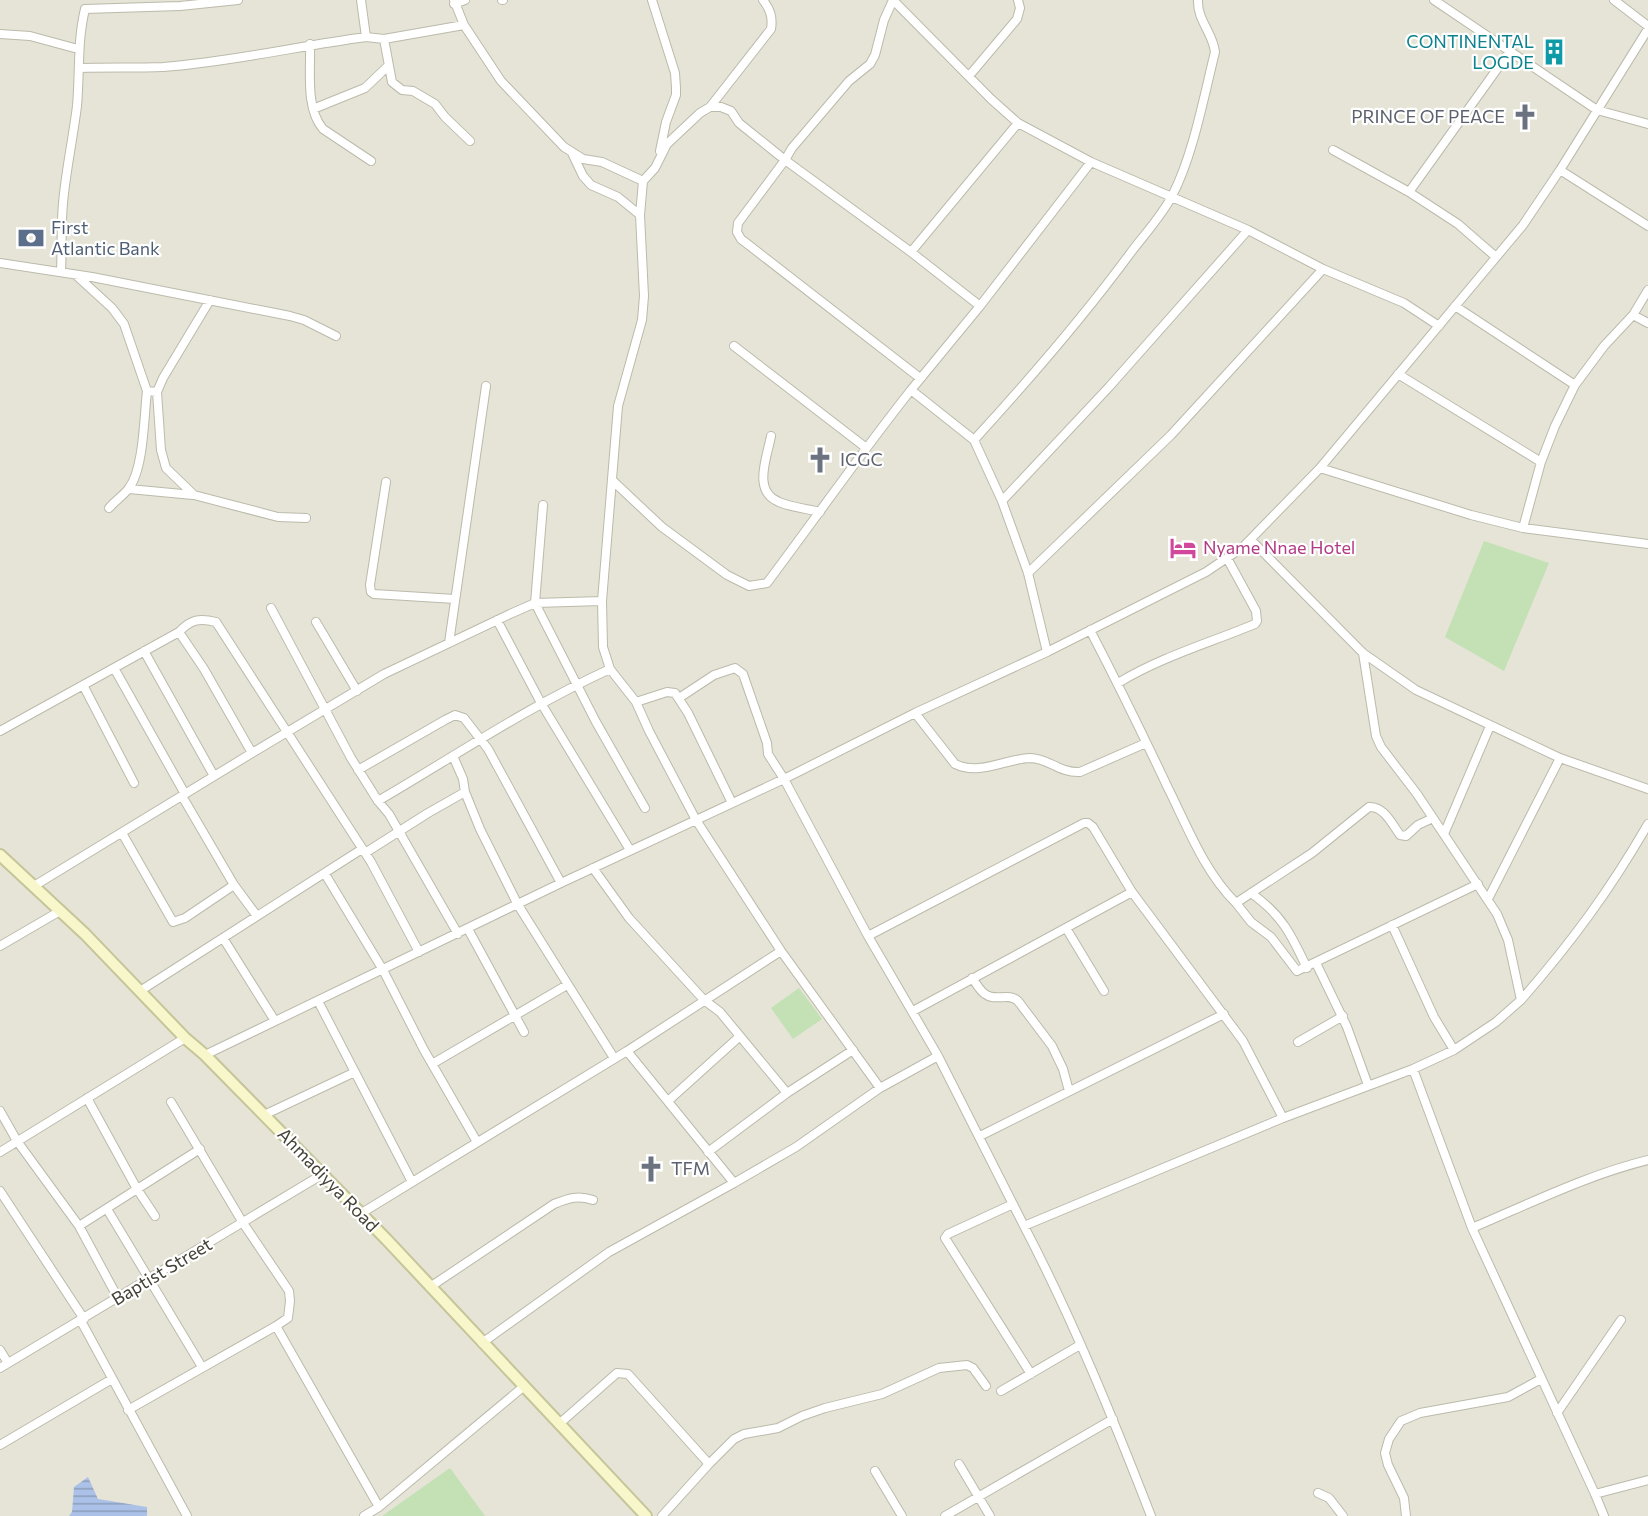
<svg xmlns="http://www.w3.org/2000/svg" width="1648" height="1516" viewBox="0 0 1648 1516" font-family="Commissioner,sans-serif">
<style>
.residential{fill:#e5e4d6}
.pitch{fill:#c3e1b5}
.water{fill:url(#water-rules)}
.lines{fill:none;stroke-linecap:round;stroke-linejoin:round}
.street-casing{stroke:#bcbaab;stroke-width:10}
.secondary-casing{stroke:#c6c499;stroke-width:14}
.street{stroke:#fff;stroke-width:8}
.secondary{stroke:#f8f7cb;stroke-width:10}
.labels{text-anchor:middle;stroke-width:4.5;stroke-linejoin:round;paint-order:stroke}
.culture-label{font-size:18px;fill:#0d838f;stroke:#fff;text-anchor:end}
.worship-label{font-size:18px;fill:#5b616d;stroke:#fff;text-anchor:start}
.service-label{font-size:18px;fill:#4e5e75;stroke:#fff;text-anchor:start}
.hotel-label{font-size:18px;fill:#b23c85;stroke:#fff;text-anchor:start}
.street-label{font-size:18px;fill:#444237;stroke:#fff}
</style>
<defs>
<pattern id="water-rules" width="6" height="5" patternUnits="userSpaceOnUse" patternTransform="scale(1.5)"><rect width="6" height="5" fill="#abc1e7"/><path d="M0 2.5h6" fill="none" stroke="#8d9ebc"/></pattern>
</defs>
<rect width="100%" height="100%" fill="#f2f1e8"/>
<path class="residential" d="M0,0h1648v1516h-1648z"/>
<path class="pitch" d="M1484,541l65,22 -45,108 -59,-34z
M799,988l23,31 -29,20 -22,-31z
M450,1468l35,48h-103z"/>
<path class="water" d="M88,1477l10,22 49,8v9h-78l3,-4 2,-25z"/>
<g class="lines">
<g class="street-casing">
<path id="street" d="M361,0l5,37 18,2 80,-14 -10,-25
M502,0h1
M652,0l23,73 1,15v7l-10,27 -6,29
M893,0l98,99 27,24 73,39
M1198,0c-1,20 15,33 17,52 -11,44 -22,104 -43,144 -11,21 -29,40 -43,59 -48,65 -101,126 -155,185l-63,-50 69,-84 111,-144 157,68 75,39 81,34 35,23
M1434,0l163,110 51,14
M1614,0l34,26
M454,4l11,-4
M464,25l37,56 63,66 19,12 19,3 41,19
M0,34l30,2 48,13
M384,39l8,43 10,8 11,1 22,13 10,13 25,24
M310,44c1,26 -5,64 13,85l48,32
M80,68c28,-1 55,0 83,-1 68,-5 135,-21 203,-30
M969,76l48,-57 3,-11 -2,-8
M710,107l61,-78c2,-12 -1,-20 -8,-29
M313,109l52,-21 23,-22
M1333,150l76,42 49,32 38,33
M573,155l10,21 8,9 27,12 22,18
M1560,170l88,56
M1409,192l101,-141
M911,252l107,-129
M0,263l92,14 198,39 14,4 32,16
M61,272c1,-23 0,-46 2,-69 3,-33 10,-65 14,-97 3,-33 0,-64 8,-97l95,-3 58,-6
M77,276l35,32 12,16 23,67 10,1
M210,300l-47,78 -6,14 4,58 5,18 28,27 84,22 28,1
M1455,306l120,79
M1633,315l15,8
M734,346l131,101
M1398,374l143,88 -18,66
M920,378l-179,-139 -4,-7 1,-9 47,-63 126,92 69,54
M771,436c-4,22 -19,55 8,66 11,5 29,7 41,10
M974,440l28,61 26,72 19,79
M1541,462l14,-36 20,-41 29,-39 29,-31 15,-25
M1320,468l151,47 52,13 125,16
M613,481l49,46 65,48 22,11 18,-3c48,-64 94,-130 144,-193
M386,482l-16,103 1,7 3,2 81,5
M129,489l64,6
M1002,501l107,-114 139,-157
M543,505l-8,98 61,119 49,86
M109,508c6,-7 15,-13 20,-20 15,-20 15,-72 18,-97
M1251,540l112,113 53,37 144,68 88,31
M1028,573l143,-138 152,-166
M271,608l80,150 27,43 11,13 69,120
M497,620l44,83 89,147
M316,622l41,69
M1090,630c27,52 53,105 78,158 20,40 36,83 68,115l76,-50 57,-46c15,-1 23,17 31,28l6,1 12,-11 15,-7
M179,632l25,37 48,84
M449,643l37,-257
M144,651l70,125
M1363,653l13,83 5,11 36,47 80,120 11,26 13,60c50,-57 89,-110 127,-176
M114,668l71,126
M610,669l26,33 13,29 47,89 85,131 99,137
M1118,683c43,-26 91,-40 137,-59l2,-3 -1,-10 -29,-53
M83,685l51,98
M679,698l35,-23 21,-7 8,6 24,69 1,11 16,25 84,157 70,120 86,170 259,-108 130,-49 41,-19 42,-28 25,-22
M636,702l31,-10 8,1 13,20 44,90
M915,713l40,51c24,12 50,-5 75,-6 18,0 29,15 50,14l66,-29
M0,731l179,-99c12,-13 21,-14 37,-10l155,240 48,90
M358,770l87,-50 10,-5 9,3 24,31 73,134
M465,792l15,37 38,76 96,153
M182,796l52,89 23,31
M378,801c77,-45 151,-95 232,-132l-7,-22 -1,-46 16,-195 24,-86 2,-24 -4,-81 3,-34 12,-13 12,-24 33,-31 10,-6h11l10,4 8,12 46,37 7,-12 57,-67 21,-17 5,-9 9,-35 9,-20
M122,833l51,89 12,-4 49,-33
M1444,834l46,-108
M365,853l63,-40 37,-21 -2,-13 -10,-23
M593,868l36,50 75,82 16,12 67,81
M325,874l58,96 41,80 53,92
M34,886l218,-133 132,-79 126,-60 25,-11 67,-2
M1251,893c31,22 40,41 56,75
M1488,899l72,-141
M1236,903l15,19 20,15 26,34 181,-87
M1392,925l42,92 20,33
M1066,928l38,63
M468,929l56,103
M868,936l216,-113h4l5,4 39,65
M223,938l52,83
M0,946l60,-35
M1316,963l31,64 21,58
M972,978c4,5 8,13 13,16 10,8 24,-2 33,7l34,45 11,23 6,22
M140,991l222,-142
M318,1001l94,181
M913,1011l219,-119 111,149 40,77
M1298,1042l45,-26
M627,1051l154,-100
M205,1055l356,-172 223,-104 131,-66 132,-61 159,-80 37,-25 77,-79 203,-243 37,-55 88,-141
M432,1064l135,-79
M1413,1069l59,159
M87,1098l50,91 18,27
M668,1101l71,-64
M171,1102l72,121 46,68 1,10 -2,17 -12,8
M0,1111l17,30 62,85 39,72
M264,1115l91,-43
M980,1136l244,-122
M0,1152l185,-114
M708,1152l79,-59 66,-43
M0,1191l84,128
M1013,1204l-65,30 -3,4 86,136
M107,1209l95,158
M360,1214l267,-163 107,132 62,-36 84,-59 58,-32
M79,1226l121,-77
M1024,1226c49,94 89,192 127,290
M430,1287l124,-83c15,-6 24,-9 39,-4
M81,1321l106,195
M482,1343l127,-91 125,-69
M0,1350l8,13
M0,1368l323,-194
M1001,1391l79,-46
M128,1410l148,-84 103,181
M1557,1413l64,-93
M559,1424l58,-51 11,1 81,90
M0,1445l112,-66
M959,1464l31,52
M875,1471l27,45
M1318,1493l11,5 14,18
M1595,1494l-123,-266c57,-24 115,-53 176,-68
M364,1516l15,-9 144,-120
M662,1516l47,-52 25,-25 10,-5 34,-6 24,-12 23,-8 57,-14 57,-26 28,-3 6,3 13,18
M945,1516l168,-97
M1406,1516l-2,-18 -16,-33 -3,-12 4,-14 12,-18 19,-8 88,-16 33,-18
M1604,1516l-9,-22 53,-14"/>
</g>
<g class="secondary-casing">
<path id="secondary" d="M0,855l85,79 100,104 20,17 182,185 259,276"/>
</g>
<use href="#street" class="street"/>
<use href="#secondary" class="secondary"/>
</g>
<defs>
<g id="building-bare" transform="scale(2.07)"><path d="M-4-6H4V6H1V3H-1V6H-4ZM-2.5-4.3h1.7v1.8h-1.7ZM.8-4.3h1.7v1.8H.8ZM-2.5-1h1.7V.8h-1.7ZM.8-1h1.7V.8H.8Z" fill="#0f9aa8" stroke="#fff" stroke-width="2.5" paint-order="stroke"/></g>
<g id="church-bare" transform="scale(2.07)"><path d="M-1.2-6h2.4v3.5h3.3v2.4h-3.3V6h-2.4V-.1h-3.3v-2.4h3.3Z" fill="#6b7280" stroke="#fff" stroke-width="2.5" paint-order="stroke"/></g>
<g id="bank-bare" transform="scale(2.07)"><path d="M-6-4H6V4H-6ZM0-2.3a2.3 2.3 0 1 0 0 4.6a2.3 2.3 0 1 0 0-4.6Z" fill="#5c6f8a" stroke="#fff" stroke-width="2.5" paint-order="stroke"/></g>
<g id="hotel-bare" transform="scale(2.07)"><path d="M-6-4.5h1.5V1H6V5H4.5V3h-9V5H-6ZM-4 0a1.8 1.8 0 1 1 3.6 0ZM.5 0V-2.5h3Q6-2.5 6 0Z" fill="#d1479c" stroke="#fff" stroke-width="2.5" paint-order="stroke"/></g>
</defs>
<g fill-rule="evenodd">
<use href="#building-bare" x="1554" y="52"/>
<use href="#church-bare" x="1525" y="117"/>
<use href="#bank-bare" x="31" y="238"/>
<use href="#church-bare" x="820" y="460"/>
<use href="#hotel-bare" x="1183" y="548"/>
<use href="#church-bare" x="651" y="1169"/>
</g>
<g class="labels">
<g class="culture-label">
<text x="1534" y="48">CONTINENTAL<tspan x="1534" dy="21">LOGDE</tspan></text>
</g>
<g class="worship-label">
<text x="1505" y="123" text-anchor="end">PRINCE OF PEACE</text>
<text x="840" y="466">ICGC</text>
<text x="671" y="1175">TFM</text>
</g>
<g class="service-label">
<text x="51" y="234">First<tspan x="51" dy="21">Atlantic Bank</tspan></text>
</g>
<g class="hotel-label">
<text x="1203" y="554">Nyame Nnae Hotel</text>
</g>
<g class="street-label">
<text transform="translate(328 1180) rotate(46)" y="6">Ahmadiyya Road</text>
<text transform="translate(162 1272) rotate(-31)" y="6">Baptist Street</text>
</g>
</g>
</svg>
